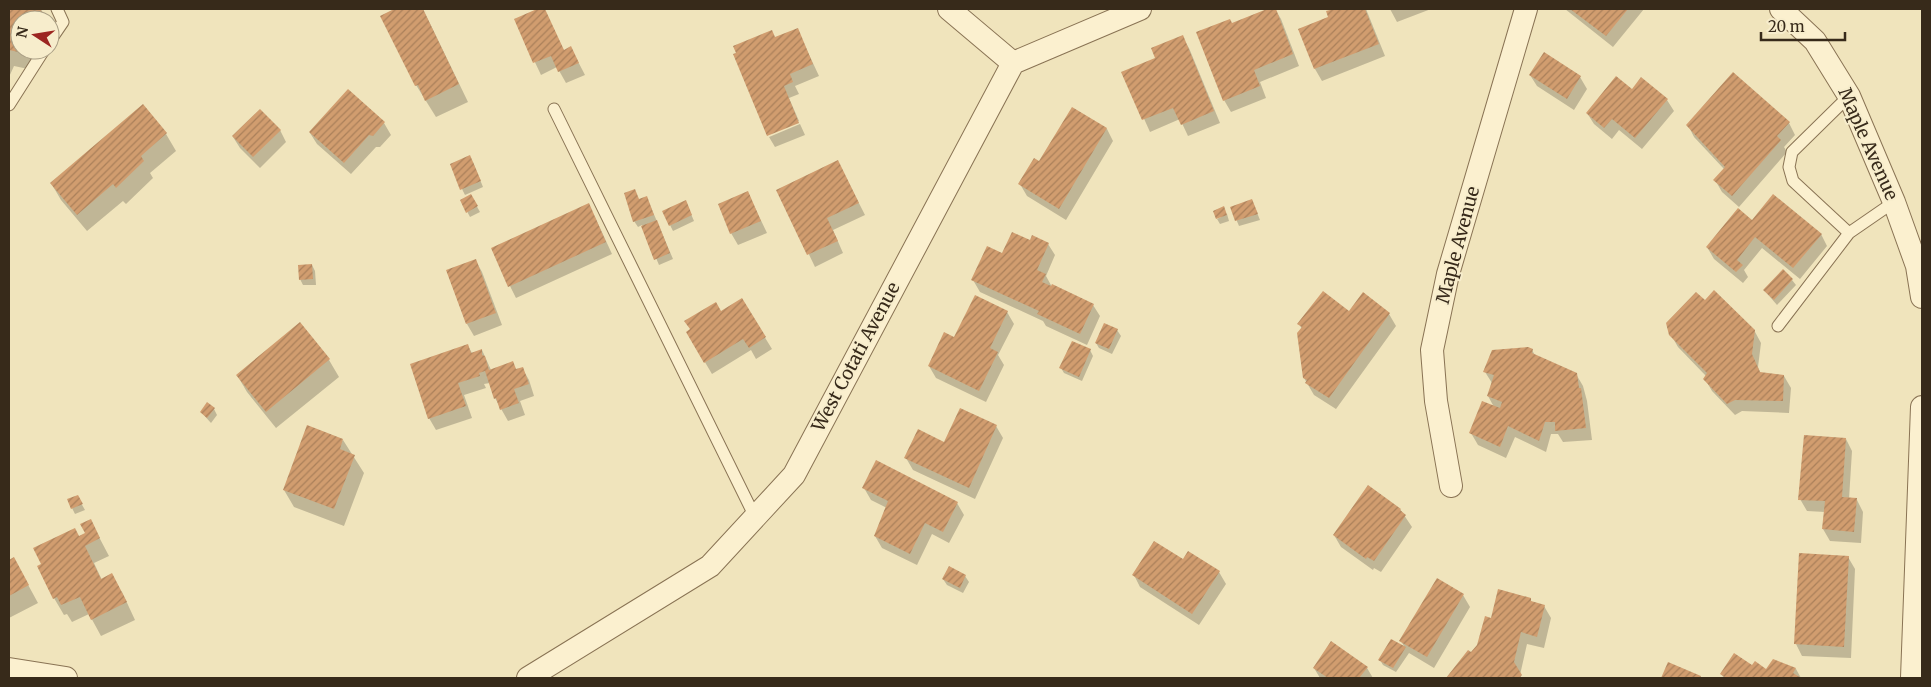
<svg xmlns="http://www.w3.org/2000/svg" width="1931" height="687" viewBox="0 0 1931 687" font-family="Merriweather,serif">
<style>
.shadow{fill:#0003}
.building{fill:url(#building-hatch)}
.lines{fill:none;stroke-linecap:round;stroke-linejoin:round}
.service-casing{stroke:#897354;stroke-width:13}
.minor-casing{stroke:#897354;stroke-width:24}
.service{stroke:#fbf0cf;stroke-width:11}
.minor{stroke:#fbf0cf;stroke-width:22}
.labels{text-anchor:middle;stroke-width:4;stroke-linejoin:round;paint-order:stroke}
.street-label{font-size:18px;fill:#372a1a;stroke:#f7edcc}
</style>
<defs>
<pattern id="building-hatch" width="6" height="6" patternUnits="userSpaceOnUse" patternTransform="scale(1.25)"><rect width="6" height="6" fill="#d19d6f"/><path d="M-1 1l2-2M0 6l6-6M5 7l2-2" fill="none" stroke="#aa805a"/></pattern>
</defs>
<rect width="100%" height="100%" fill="#f0e4bc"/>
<path class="shadow" d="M9,9h32l5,11h-26v30h24l-11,20 -19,-4 -5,11z
M397,9h26l45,93 -32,15 -20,-32 -34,-69z
M540,9h4l20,42 7,-3 14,27 -19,8 -9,-16 -16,8 -26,-55z
M1271,9h4l6,10 18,47 -39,16 6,16 -35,14 -7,-12 8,-76z
M1331,9h35l19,47 -63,25 -7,-12 -15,-40 30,-11z
M1390,9h41l-34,13z
M1565,9h79l-31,38z
M797,29l22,47 -24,10 4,8 -10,4 10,23 -31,13 7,-96z
M1182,37l7,11 31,75 -32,13 -8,-17 -30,13 -27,-60 34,-14z
M1544,54l36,23 7,12 -13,21 -37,-24 -7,-11z
M1632,91l35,9 7,11 -32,38 -23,-19 -7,9 -18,-15 -7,-11z
M1072,108l35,21 6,12 -47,79 -39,-24 -7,-12 20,-21z
M384,123l7,12 -11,12h-4l-25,27 -34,-30 -7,-11z
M1789,123l6,12 -11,12 3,5 -48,55 -17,-15 -7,-12 9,-11 -30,-32 -6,-12z
M800,124l5,11 -30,12 -6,-10z
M280,130l6,12 -26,26 -20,-20 -7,-11z
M166,134l10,17 -26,22 3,5 -27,26 -3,-3 -36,30 -26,-31 -10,-17z
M473,162l10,25 -18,8 -3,-6z
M838,162l27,53 -32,15 10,23 -28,14 -37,-77z
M748,193l19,40 -29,12 -7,-12z
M471,196l9,16 -10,5 -9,-17z
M647,198l26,61 -14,6 -17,-40 -4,2 -4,-6 5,-21z
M1252,200l8,20 -21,6 -8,-19z
M688,207l6,14 -21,10 -3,-6z
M1227,214l2,7 -9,3 -3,-5z
M595,217l17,37 -96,44 -6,-12z
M1752,222l69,12 6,12 -27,33 -38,-31 -18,22 4,7 -5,6 -29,-24 -7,-12z
M1030,242l18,2 7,11 -9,21 6,11 41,18 7,11 -13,29 -41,-19 -3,-5 -63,-29 -7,-12 29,-25z
M476,261l6,11 20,53 -28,11 -7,-12 -19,-53z
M312,265l3,6 1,14h-13l-3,-6z
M1792,280l4,5 -19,20 -13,-15z
M1363,294l26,20 7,12 -60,83 -22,-14 -10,-17 -2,-49 -3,-5 51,-11z
M742,300l30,49 -16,10 -5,-9 -39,24 -25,-42z
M1705,301l49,29 7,13 -3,24 3,7 23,2 7,12 -2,25 -47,-2 -7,4 -23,-24 -7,-12 1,-3 -28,-29 -7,-12z
M1007,312l7,12 -16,31 6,10 -18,37 -50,-24 -7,-12 26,-27z
M299,324l30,36 10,17 -63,51 -29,-36 -10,-17z
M1117,330l4,6 -9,18 -13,-6 -3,-5z
M468,346l4,7 10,-3 9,20h25l6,-2 7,12 5,16 -14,5 5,14 -17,6 -13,-23 -5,-15 -6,1 2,4 -22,7 8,23 -36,12 -7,-12z
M1090,350l3,6 -11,25 -18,-8 -3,-5z
M1532,350l4,7 40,17 7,12 4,15 5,39 -29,2 -5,-8h-7l-5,18 -31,-15 -9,21 -28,-13 -7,-12 23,-26 -6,-11 4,-13 -7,-11z
M214,409l3,6 -6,8 -10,-11z
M996,426l7,12 -28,61 -62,-29 -7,-12z
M1846,439l6,12 -3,48 8,1 6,12 -2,31 -31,-2 -7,-12 2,-17 -18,-1 -7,-12z
M343,440l21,33 -20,53 -50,-19 -10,-17z
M864,488l93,15 7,12 -15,28 -17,-9 -15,31 -35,-17 -7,-12 12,-28 -16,-8z
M77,496l8,14 -10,4 -3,-6z
M1400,509l12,18 -31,45 -7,-4 -1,2 -32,-23 -7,-12z
M90,520l19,36 -15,7 8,17 20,12 13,28 -34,16 -12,-22 -17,8 -5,-8 -3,1 -10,-17 25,-60 8,-4z
M1848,557l7,12 -4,89 -49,-2 -6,-12z
M14,559l24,44 -29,15v-57z
M1183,561l36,11 7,12 -27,41 -59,-38 -6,-12z
M965,576l4,6 -6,11 -16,-8 -4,-6z
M1463,595l7,12 -36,61 -25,-15 -13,19 -13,-7 -3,-5 12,-19 13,7 -4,-7z
M1530,599l2,3 12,4 7,12 -7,30 -17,-4 -7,31 2,3h-74l20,-26 3,1 7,-7 14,-26z
M1774,661l22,8 5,9h-77l-3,-4 32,-8 14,5z
M1314,668h53l6,10h-53z"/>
<path class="building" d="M9,9h31l4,6 -3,5h-21v30h5l-2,3 -14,-3z
M394,9h29l36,75 -34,17 -7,-16 -3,1 -35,-70z
M537,9h8l19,41 7,-4 8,17 -21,9 -7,-16 -18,7 -19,-44z
M1267,9h9l17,45 -39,16 6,16 -37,15 -27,-69 34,-13 2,4z
M1330,9h35l14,35 -65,25 -16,-40 30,-12 -2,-6 4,-1z
M1570,9h58l-22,27z
M798,28l15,36 -23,10 3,8 -9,4 15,37 -32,13 -34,-82 3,-1 -3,-7 39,-16 3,7z
M1183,35l31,76 -33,14 -8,-17 -31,12 -21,-48 34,-14 -4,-10z
M1544,52l37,24 -14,23 -38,-24z
M1733,72l57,50 -13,14 4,4 -49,56 -19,-16 12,-13 -39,-42z
M1616,76l16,13 9,-12 27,22 -33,39 -23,-19 -8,9 -18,-15z
M348,89l37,33 -12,14 -4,-1 -25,28 -35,-31z
M143,104l24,29 -26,23 3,5 -28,27 -3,-4 -36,31 -27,-32z
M1072,107l35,21 -48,81 -41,-25 16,-26 5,3z
M260,109l21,21 -28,27 -21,-21z
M470,155l11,26 -21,9 -10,-26z
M838,160l21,43 -32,15 11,23 -31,14 -31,-65z
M635,189l4,10 8,-3 7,19 -21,7 -9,-29z
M748,191l13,30 -31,13 -12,-30z
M471,194l7,12 -12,7 -6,-13z
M1773,194l49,40 -29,34 -38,-31 -18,23 6,5 -7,7 -30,-25 32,-39 14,12z
M1252,199l6,15 -23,7 -5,-14z
M686,200l6,15 -23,11 -7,-15z
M589,203l17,39 -98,45 -17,-39z
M1224,206l3,9 -11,4 -3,-8z
M657,220l13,33 -16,7 -13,-34z
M1012,232l18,8 2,-5 17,8 -12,27 9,4 -4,8 9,4 1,-2 42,20 -14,30 -43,-20 2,-3 -68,-31 16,-34 15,7z
M476,259l20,54 -30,11 -20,-54z
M312,264l1,15 -14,1 -1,-15z
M1783,269l10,10 -19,21 -11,-10z
M1714,290l41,40 -3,24 8,18 24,3 -1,26 -48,-1 -8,4 -24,-25 4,-6 -38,-38 -3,-12 30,-31 9,8z
M1323,291l26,20 14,-19 27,21 -61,85 -24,-15 2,-3 -4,-2 -6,-45 5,-6 -5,-3z
M975,295l33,16 -18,37 8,4 -19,39 -51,-25 16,-34 10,5z
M742,298l24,39 -17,11 -6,-9 -39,24 -18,-31 4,-3 -6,-8 32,-19 5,9z
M300,322l30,37 -64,53 -30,-37z
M1104,323l14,6 -9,20 -14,-6z
M1072,341l19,8 -12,28 -20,-9z
M468,344l3,9 11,-4v6l3,1 4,14 24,-9 3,8 7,-2 6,17 -15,5 5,14 -19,7 -4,-12 -2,1 -9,-28 -6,2 1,3 -22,7 8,23 -38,13 -18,-55z
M1528,347l5,2 -1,4 45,20 2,15h2l5,40 -31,3v-9h-10l-6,19 -31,-15 -8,21 -31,-14 13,-32 18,7 2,-6 -15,-6 7,-21 -11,-3 9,-22z
M207,402l8,6 -8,10 -7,-6z
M960,408l37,17 -28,63 -65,-30 14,-29 26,13z
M307,425l36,14 -3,10 15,6 -21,54 -51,-19z
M1804,435l42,3 -4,59 15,1 -3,34 -32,-3 3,-28 -27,-1z
M876,460l82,42 -15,30 -18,-9 -15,31 -36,-18 14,-35 -26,-13z
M1368,485l33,24 -1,1 6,5 -32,46 -7,-4 -1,2 -33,-24z
M78,495l5,9 -12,5 -4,-10z
M91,519l9,19 -15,8 16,33 11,-6 15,29 -36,18 -11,-23 -19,8 -4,-8 -4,2 -16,-33 4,-2 -8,-16 42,-20 4,8 6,-3 -5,-9z
M1154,541l29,18 5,-8 32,20 -28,43 -60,-39z
M1799,553l50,3 -5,91 -50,-3z
M14,557l15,28 -20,11v-36z
M949,566l17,9 -6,13 -18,-9z
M1437,578l27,16 -37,63 -28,-16z
M1498,589l33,9v3l14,4 -8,32 -16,-5 -7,30 8,13 -3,3h-73l22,-28 3,2 6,-7 8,-29 6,2z
M1391,639l15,8 -13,21 -15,-8z
M1331,641l37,26 -9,11h-31l-15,-10z
M1734,653l18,12 3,-4 11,8 7,-10 23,9 -3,5 8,5h-75l-6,-4z
M1668,662l33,14 -1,2h-39z"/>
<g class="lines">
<g class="service-casing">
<path id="service" d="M50,41l13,-19 -6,-13
M1849,96l-57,56 -3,15 4,14 56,52 45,-31
M9,105l35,-55
M554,109l201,408
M1778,326l71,-93"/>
</g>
<g class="minor-casing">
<path id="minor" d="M949,9l64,54
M1781,9l34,32 34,55 45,106 23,64 5,31
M1451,486l-15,-85 -4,-51 16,-76 78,-265
M9,669l57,9
M528,678l182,-112 84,-91 219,-412 127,-54
M1912,678l10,-271"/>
</g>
<use href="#service" class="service"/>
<use href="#minor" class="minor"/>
</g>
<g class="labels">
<g class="street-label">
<text transform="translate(1868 144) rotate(66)" y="6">Maple Avenue</text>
<text transform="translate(1458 245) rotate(-75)" y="6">Maple Avenue</text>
<text transform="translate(856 357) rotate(-62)" y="6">West Cotati Avenue</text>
</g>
</g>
<rect width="1931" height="687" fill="none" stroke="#372a1a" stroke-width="20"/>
<g transform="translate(35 35) rotate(282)"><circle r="24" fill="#f7edcc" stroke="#aa9f85"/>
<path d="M0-4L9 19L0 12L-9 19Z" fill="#9c2621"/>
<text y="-8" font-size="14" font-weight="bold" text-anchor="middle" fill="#372a1a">N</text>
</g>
<path d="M1761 32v8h84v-8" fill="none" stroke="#372a1a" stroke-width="2.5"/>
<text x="1768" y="32" font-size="15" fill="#372a1a" stroke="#f7edcc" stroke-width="4" paint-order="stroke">20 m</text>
</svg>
